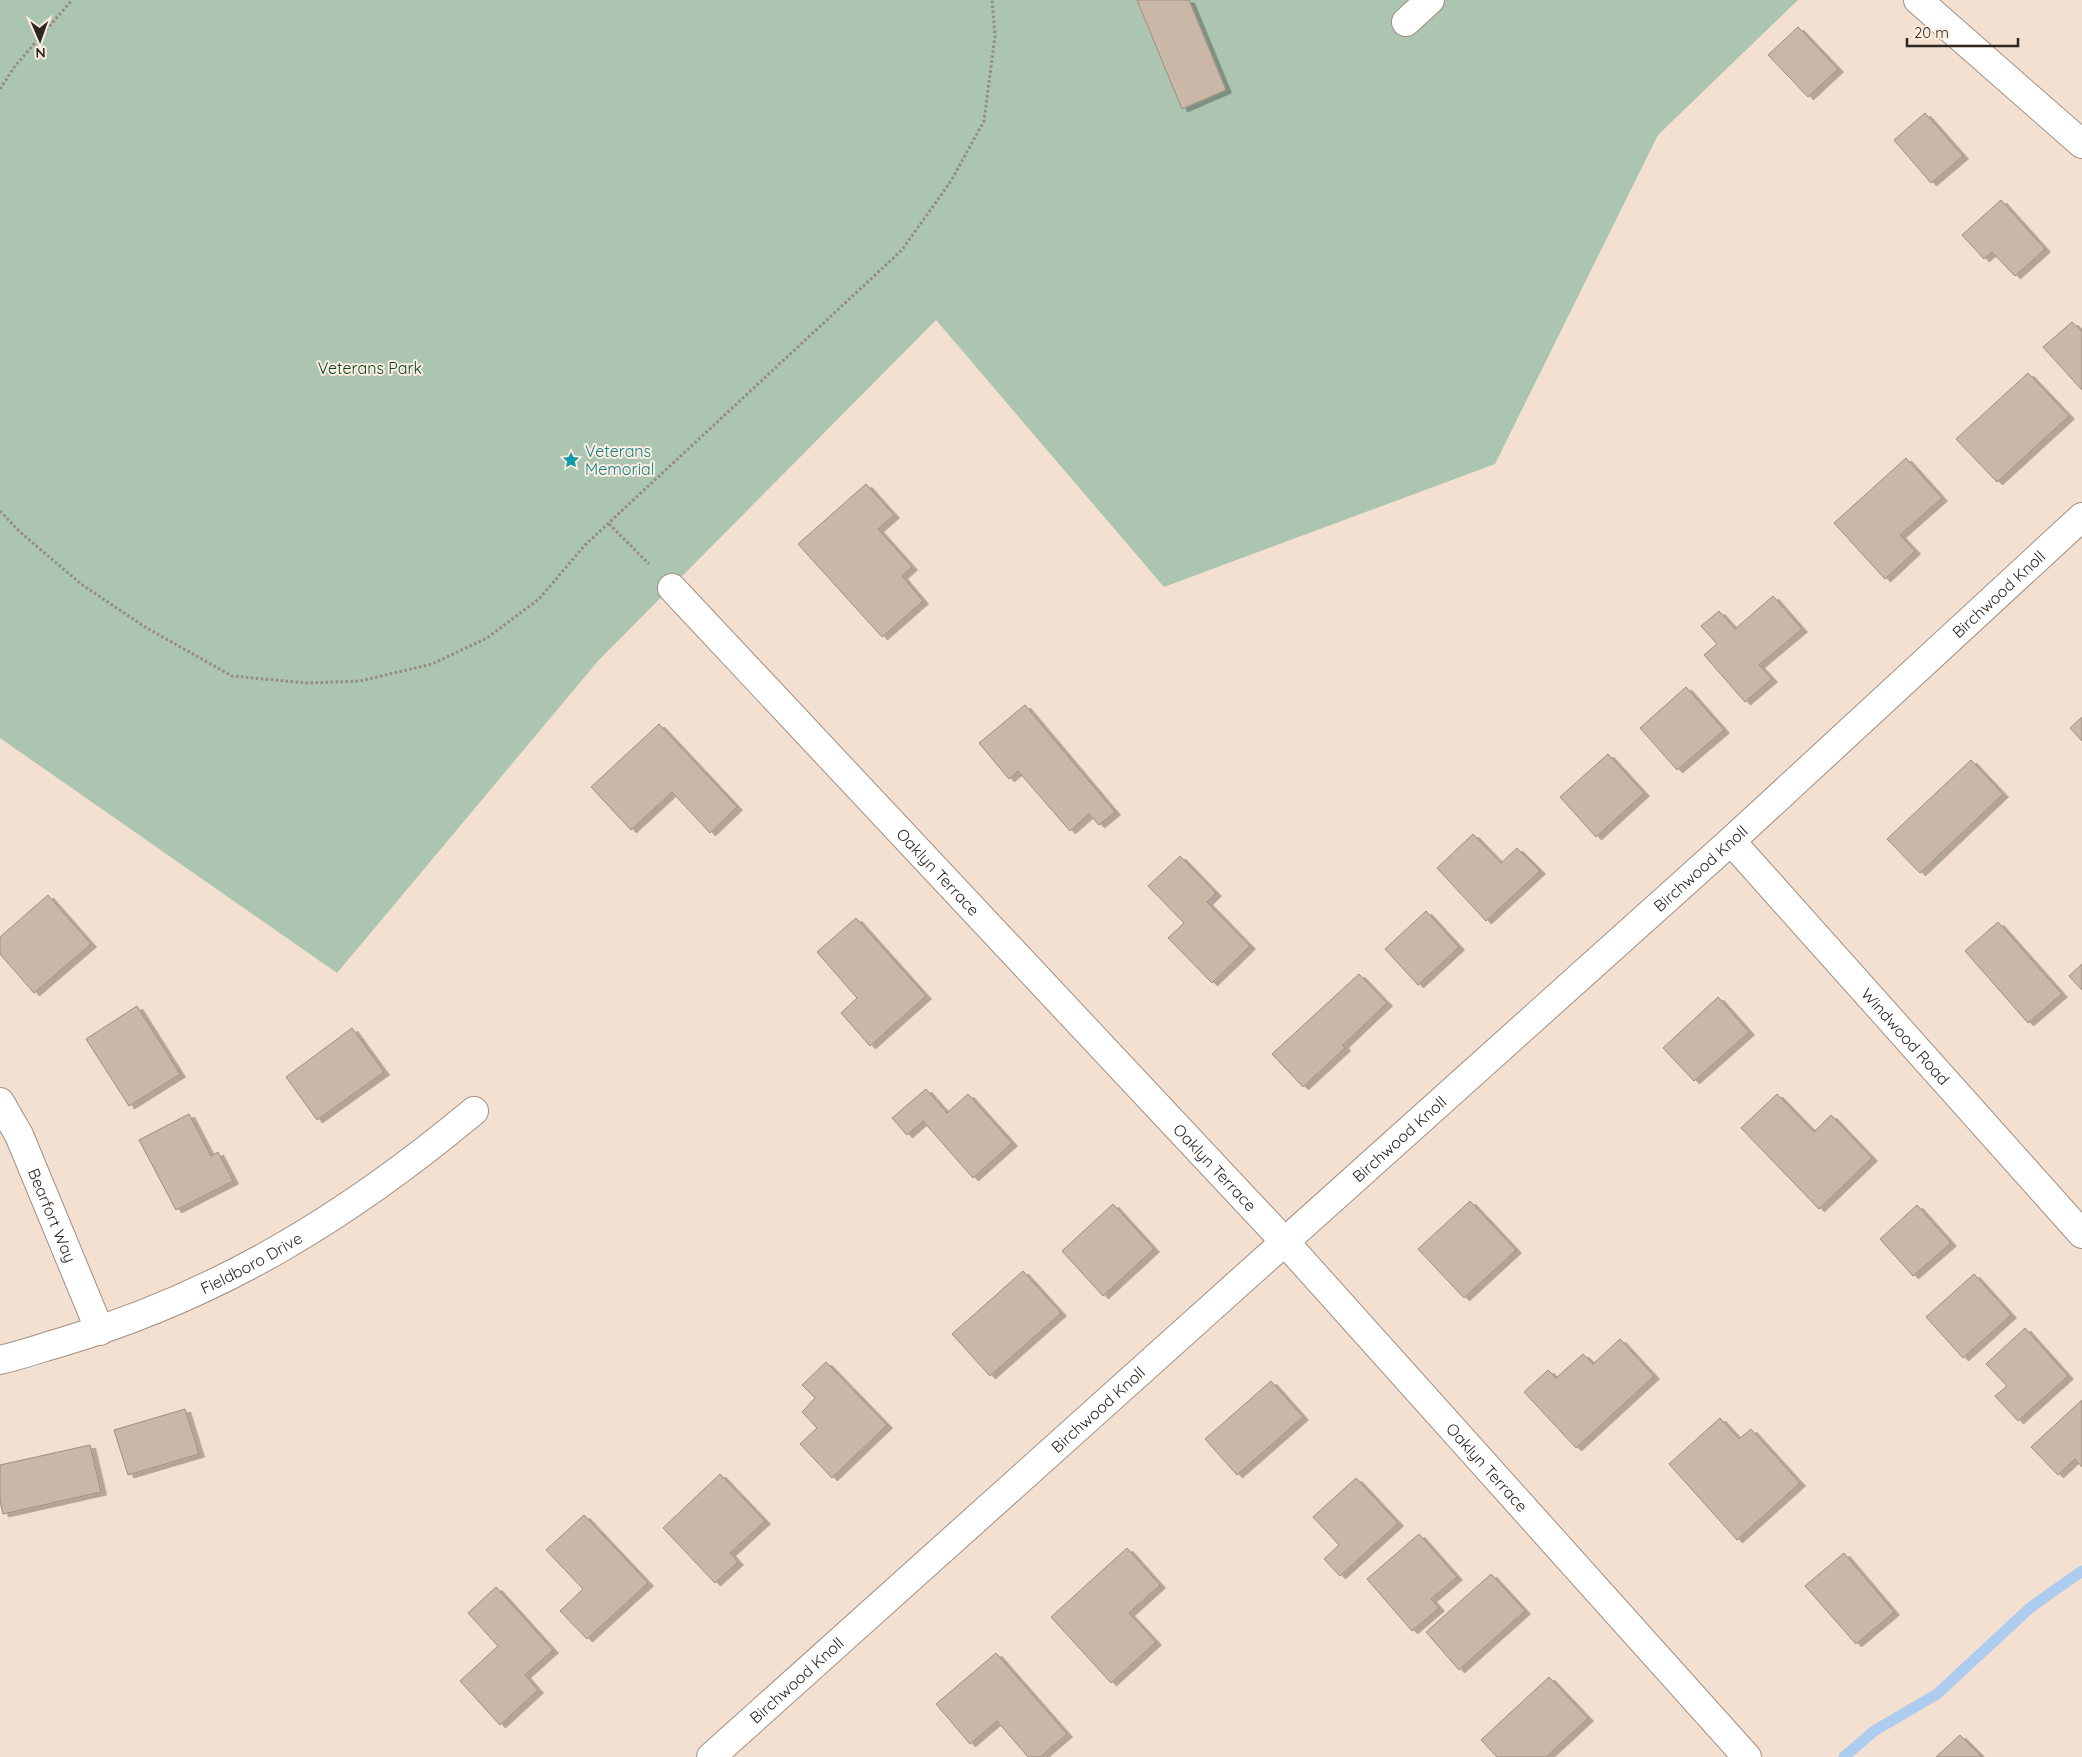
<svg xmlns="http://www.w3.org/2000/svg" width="2082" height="1757" viewBox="0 0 2082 1757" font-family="Quicksand,sans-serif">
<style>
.green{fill:#abc5b0}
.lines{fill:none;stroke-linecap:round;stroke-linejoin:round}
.stream{stroke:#aecbf0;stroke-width:11}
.building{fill:#cab7a8;stroke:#9f8d7f;filter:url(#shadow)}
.minor-casing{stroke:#a18f81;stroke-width:30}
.path{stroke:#978a7f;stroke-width:3;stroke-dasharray:2.5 2.5;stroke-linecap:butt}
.minor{stroke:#fff;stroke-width:28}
.labels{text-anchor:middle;stroke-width:4;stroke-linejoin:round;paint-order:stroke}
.park-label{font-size:16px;fill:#044720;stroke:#fdeee1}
.culture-label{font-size:16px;fill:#0d838f;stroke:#fdeee1;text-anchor:start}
.street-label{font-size:16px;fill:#2e2721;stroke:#fdeee1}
</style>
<defs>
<filter id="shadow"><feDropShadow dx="5.5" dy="3" stdDeviation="0" flood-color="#0004"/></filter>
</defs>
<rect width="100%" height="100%" fill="#f3e0d0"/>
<path class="green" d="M0,0h1798l-140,135 -163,329 -331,123 -228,-267 -338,341 -261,312 -337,-235z"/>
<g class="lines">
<path class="stream" d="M1844,1757l30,-26 63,-37 94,-87 51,-36"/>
</g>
<path class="building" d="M1137,0h52l37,90 -44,19z
M1798,27l40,42 -30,28 -40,-42z
M1925,113l38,43 -32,27 -37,-43z
M2001,200l44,49 -30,27 -23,-24 -8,7 -22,-24z
M2072,322l10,9v59l-39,-43z
M2028,373l41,43 -72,66 -41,-43z
M1906,458l36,40 -42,37 15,16 -30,28 -51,-56z
M866,484l28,31 -16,14 34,38 -10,9 21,25 -41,36 -84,-93z
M1773,596l29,33 -43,36 13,14 -27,23 -41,-47 13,-11 -16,-18 18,-15 16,18z
M1686,687l38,43 -47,40 -37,-42z
M1025,705l90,107 -16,13 -10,-11 -19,17 -52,-60 -9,8 -30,-36z
M2082,717v24l-12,-13z
M659,724l78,83 -27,26 -38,-41 -41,38 -40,-43z
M1608,754l36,39 -48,44 -36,-40z
M1971,760l32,34 -83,79 -33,-34z
M1473,834l28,29 16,-15 23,23 -54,50 -49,-53z
M1180,856l36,37 -9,9 43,44 -38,37 -44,-45 16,-15 -36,-37z
M48,895l43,49 -57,49 -34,-39v-17z
M1426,911l33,36 -41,38 -33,-36z
M856,918l70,78 -56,50 -29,-33 16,-15 -40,-46z
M1998,922l64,72 -34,29 -63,-72z
M2082,964v26l-13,-14z
M1359,974l28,29 -44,42 2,3 -42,39 -31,-33z
M1718,997l31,35 -55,49 -31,-33z
M137,1006l43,68 -51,32 -43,-67z
M352,1028l32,44 -67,48 -31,-43z
M926,1089l21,24 21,-19 44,49 -39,35 -50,-57 -16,14 -15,-17z
M1777,1094l37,38 17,-17 41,43 -53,51 -78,-81z
M189,1114l22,42 7,-4 15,29 -57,29 -37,-70z
M1470,1201l46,49 -52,48 -46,-49z
M1113,1204l41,45 -51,47 -41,-45z
M1917,1205l34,38 -38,33 -33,-37z
M1023,1271l38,42 -71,63 -38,-42z
M1974,1274l37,41 -48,43 -37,-41z
M2025,1328l43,48 -50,45 -23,-25 12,-10 -21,-22z
M1620,1339l34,37 -78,72 -52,-56 24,-22 8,8 27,-24 10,10z
M826,1362l61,63 -55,53 -32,-34 17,-16 -15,-16 13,-14 -13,-13z
M1271,1381l32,36 -66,58 -32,-36z
M2082,1400v67l-7,-8 -17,16 -27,-28z
M185,1409l14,45 -71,21 -14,-45z
M1720,1418l19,21 12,-10 49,54 -63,57 -68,-76z
M90,1445l11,47 -98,22 -3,-13v-36z
M720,1474l45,47 -35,32 8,9 -23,21 -52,-55z
M1356,1478l42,45 -58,53 -16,-17 15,-14 -26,-28z
M584,1515l64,68 -61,56 -27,-28 23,-22 -37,-39z
M1419,1534l38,43 -26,22 8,9 -27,23 -45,-52z
M1127,1548l33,37 -31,28 27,29 -45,41 -60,-66z
M1844,1553l50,59 -38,32 -51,-58z
M1491,1574l34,37 -66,59 -33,-38z
M496,1587l57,63 -28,25 13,15 -38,35 -40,-44 38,-35 -30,-33z
M996,1653l71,81 -27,23h-12l-31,-36 -27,23 -34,-40z
M1549,1677l39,41 -42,39h-49l-16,-17z
M1960,1735l22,22h-46z"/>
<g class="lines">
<g class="minor-casing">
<g id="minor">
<path d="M1918,0l164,144"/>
<path d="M1406,22l24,-22"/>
<path id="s1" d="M672,588l613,654 462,515"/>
<path id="s2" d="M1731,841l351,393"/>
<path id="s3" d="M0,1102l19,33 81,196"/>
<path id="s4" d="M0,1360c21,-5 41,-12 62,-18 158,-47 286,-126 412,-231"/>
<path id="s5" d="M711,1757l1020,-916 351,-324"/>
</g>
</g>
<path class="path" d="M0,89l15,-23 57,-66
M0,511l20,21 61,52 64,43 87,49 75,7 53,-2 72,-17 55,-26 52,-39 46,-54 317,-295 49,-69 33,-60 11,-85 -3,-36
M609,524l40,40"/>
<use href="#minor" class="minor"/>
</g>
<defs>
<g id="sight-bare" transform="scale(1.35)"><path d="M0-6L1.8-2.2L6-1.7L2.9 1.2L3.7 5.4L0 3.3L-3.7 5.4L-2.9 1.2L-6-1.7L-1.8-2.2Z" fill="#0f9aa8" stroke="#fdeee1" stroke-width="2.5" paint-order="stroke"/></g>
</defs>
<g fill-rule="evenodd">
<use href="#sight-bare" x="571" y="460"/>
</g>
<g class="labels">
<g class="park-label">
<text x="370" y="374">Veterans Park</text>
</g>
<g class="culture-label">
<text x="585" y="457">Veterans<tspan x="585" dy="18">Memorial</tspan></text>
</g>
<g class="street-label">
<text dy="6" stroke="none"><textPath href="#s5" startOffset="1735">Birchwood Knoll</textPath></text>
<text dy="6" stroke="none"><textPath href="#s5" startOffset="1330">Birchwood Knoll</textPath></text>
<text dy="6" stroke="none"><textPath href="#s1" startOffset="389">Oaklyn Terrace</textPath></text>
<text dy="6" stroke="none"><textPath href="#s2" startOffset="262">Windwood Road</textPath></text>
<text dy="6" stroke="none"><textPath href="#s5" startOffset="925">Birchwood Knoll</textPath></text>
<text dy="6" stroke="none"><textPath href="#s1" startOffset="794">Oaklyn Terrace</textPath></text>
<text dy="6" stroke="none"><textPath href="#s3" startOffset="125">Bearfort Way</textPath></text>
<text dy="6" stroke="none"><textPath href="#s4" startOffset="270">Fieldboro Drive</textPath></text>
<text dy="6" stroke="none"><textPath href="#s5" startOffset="520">Birchwood Knoll</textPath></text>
<text dy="6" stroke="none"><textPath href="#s1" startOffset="1199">Oaklyn Terrace</textPath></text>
<text dy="6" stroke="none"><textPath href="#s5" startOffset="115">Birchwood Knoll</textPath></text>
</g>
</g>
<g transform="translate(40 40) rotate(178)" stroke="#fdeee1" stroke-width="4" paint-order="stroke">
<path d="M0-4L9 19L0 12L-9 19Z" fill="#2e2721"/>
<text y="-8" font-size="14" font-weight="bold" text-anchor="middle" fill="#2e2721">N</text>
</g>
<path d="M1907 38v8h111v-8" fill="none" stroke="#2e2721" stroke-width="2.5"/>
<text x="1914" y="38" font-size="15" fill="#2e2721" stroke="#fdeee1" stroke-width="4" paint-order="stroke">20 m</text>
</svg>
